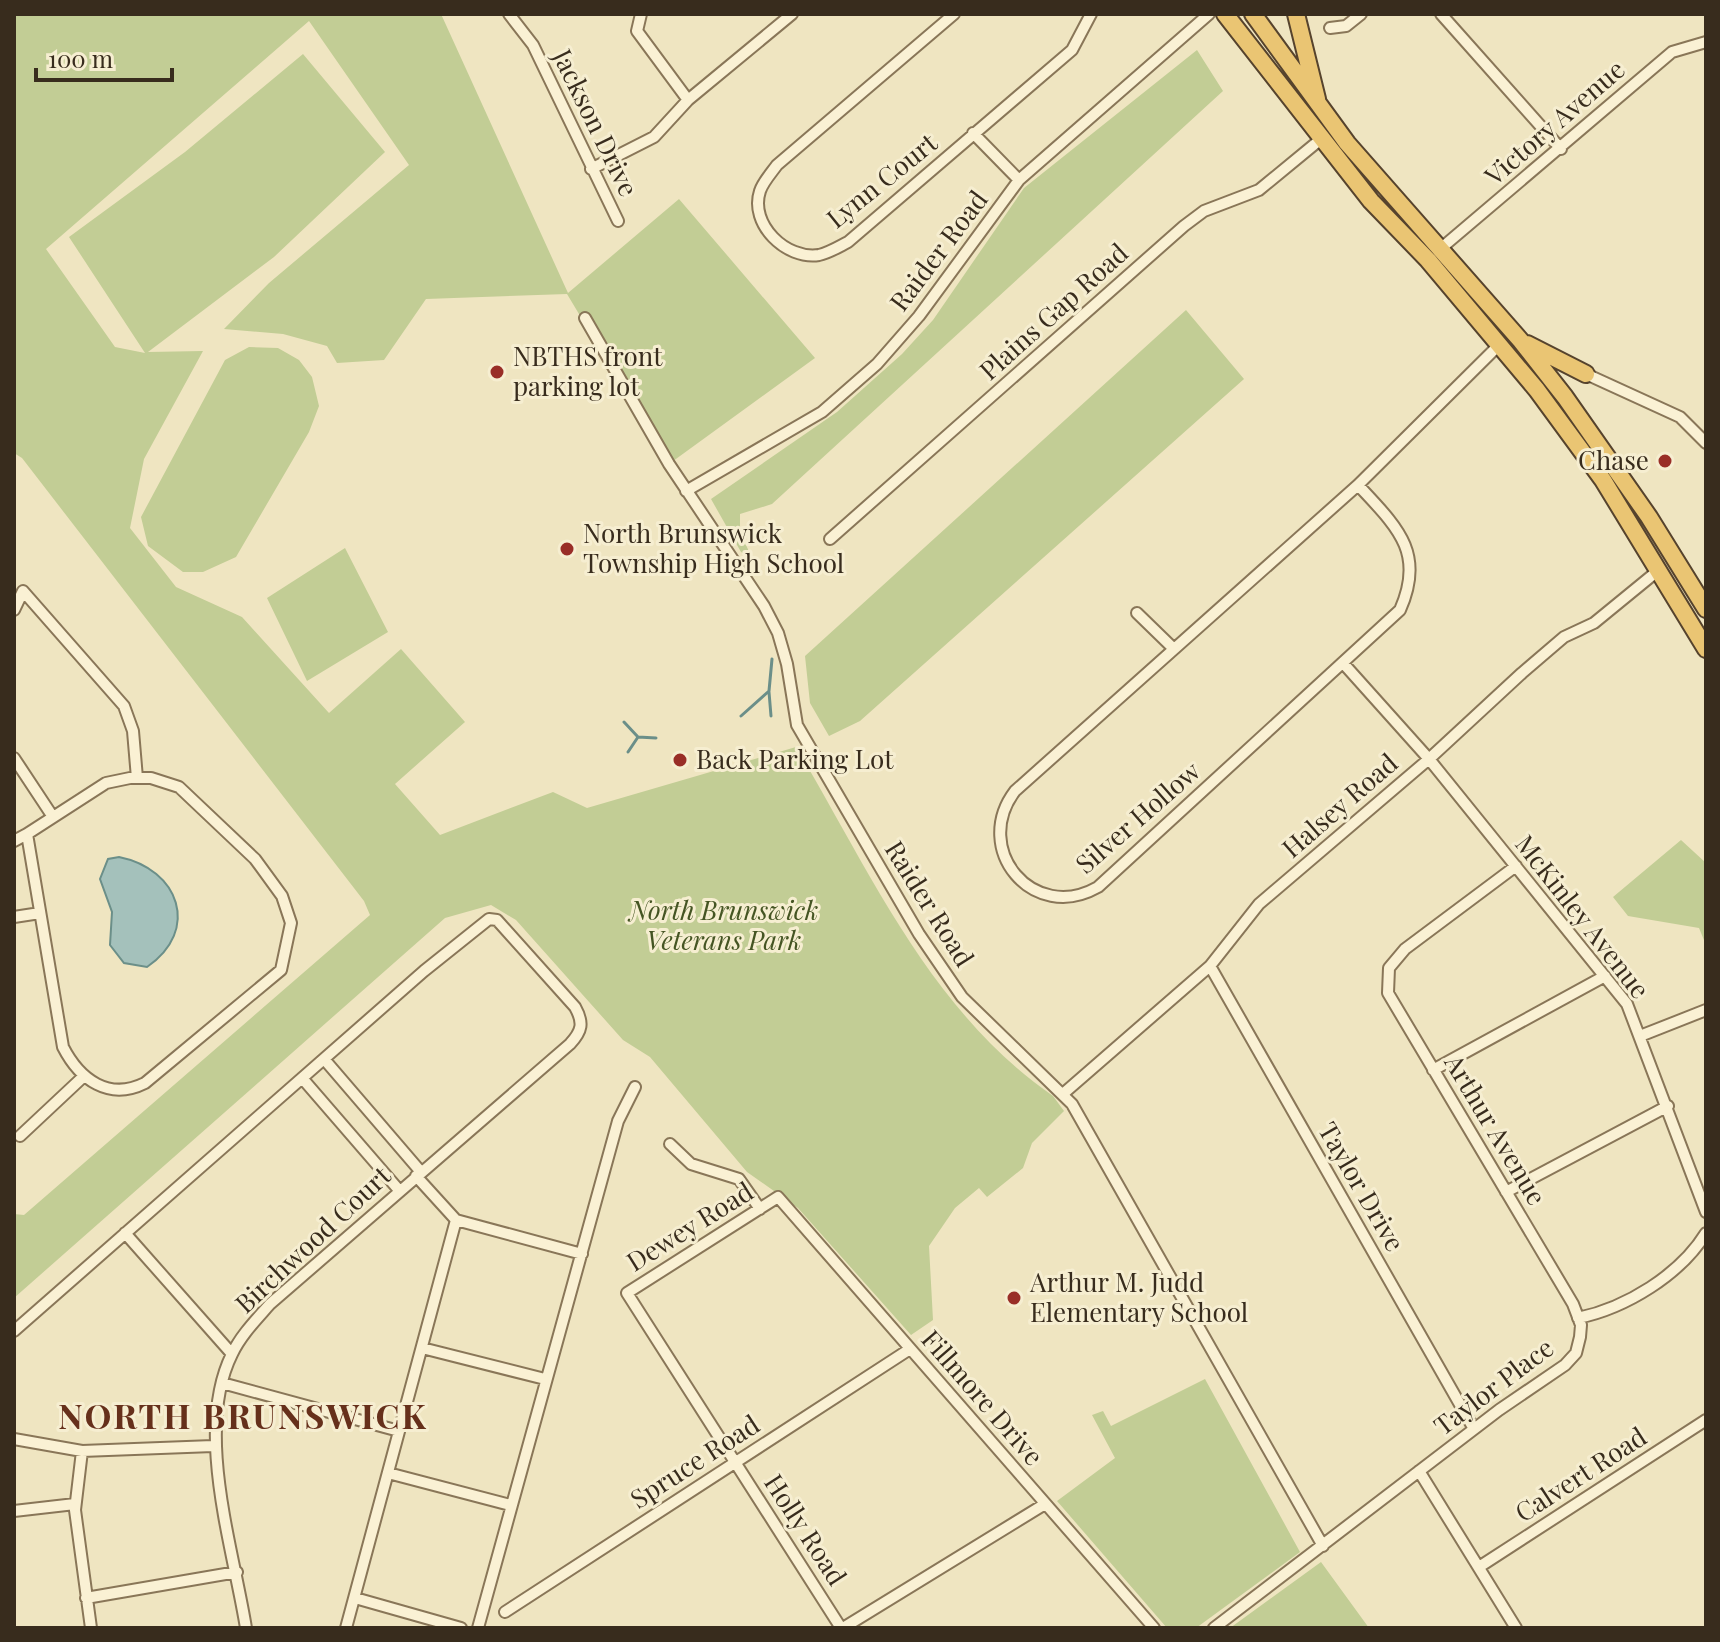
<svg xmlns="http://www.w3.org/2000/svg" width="1720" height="1642" viewBox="0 0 1720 1642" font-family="'Playfair Display',serif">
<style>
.green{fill:#c2cd95}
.water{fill:#a4c1bb;stroke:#6b8f89;stroke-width:2}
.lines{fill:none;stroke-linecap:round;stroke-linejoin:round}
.stream{stroke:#6b8f89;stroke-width:3}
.minor-casing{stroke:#897658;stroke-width:14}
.trunk-casing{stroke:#56432d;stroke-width:20}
.minor{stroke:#faf1d4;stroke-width:10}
.trunk{stroke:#eac573;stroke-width:16}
.poi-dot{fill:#992e27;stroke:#f6eed1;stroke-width:3}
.labels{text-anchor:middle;stroke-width:6;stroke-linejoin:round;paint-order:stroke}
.street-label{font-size:26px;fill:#382c1d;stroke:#f6eed1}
.poi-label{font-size:26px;fill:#382c1d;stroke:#f6eed1;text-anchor:start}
.park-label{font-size:26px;font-style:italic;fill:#455523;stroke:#f6eed1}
.district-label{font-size:34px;font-weight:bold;letter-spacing:2px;fill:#66301b;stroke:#f6eed1}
</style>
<rect width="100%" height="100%" fill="#efe5c1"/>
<path class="green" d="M14,14h427l127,279 111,-94 136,159 -146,106 -102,-170 -141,5 -42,61 -47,3 -10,-17 -44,-12 -59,-5 45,-46 140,-118 -100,-144 -263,228 69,98 30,6 -76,-116 116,-85 118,-98 82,98 -111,105 -126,95 55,-1 -59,108 -14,69 46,59 66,30 87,96 72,-64 64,73 -70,62 45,51 113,-43 34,16 209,-61c74,124 134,264 257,349l11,15 -32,32 -9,25 -36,29 -8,-9 -24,20 -26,38 4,74 -22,15 -113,-127 -51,-36 -97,-115 -27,-17 -107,-120 -25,-15 -46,13 -431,380v-84l10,1 346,-300 -6,-14 -342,-443 -8,-5z
M1197,50l26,41 -451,413 -32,10v18l12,26 -11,-6 -30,-53 126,-87 65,-58 31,-34 91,-132z
M1186,310l58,69 -384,342 -31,15 -19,-33 -5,-47z
M249,347l29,1 21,12 13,17 7,29 -10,26 -73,125 -33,15h-20l-35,-26 -7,-29 84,-157z
M345,548l43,84 -81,49 -40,-83z
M1681,840l25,23v82l-7,-17 -71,-12 -15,-19z
M1205,1379l95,173 -104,76h-29l-110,-127 58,-43 -23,-43 11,-4 8,15z
M1321,1562l48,66h-139z"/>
<path class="water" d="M119,857c60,12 82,73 28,110l-23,-4 -14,-18 2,-33 -12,-33 8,-20z"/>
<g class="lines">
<path class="stream" d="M769,692l2,24
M741,716l28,-25 3,-32
M624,722l14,15 18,1
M628,752l10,-15"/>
<g class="minor-casing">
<path id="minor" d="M509,14l24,31 85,176
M641,14l-4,17 51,69
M954,14l-177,151c-5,7 -14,17 -17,26 -11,33 26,69 59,64 10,-2 21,-9 29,-13l224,-192 19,-36
M1441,14l120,135
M1330,28l16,-2 15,-12
M973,133l46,47
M591,169l63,-32 34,-37 104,-86
M1439,250l233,-198 34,-10
M585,318l84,146 95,142 14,27 9,31 10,61 122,209 43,63 110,107 251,442
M1586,374l94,43 26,26
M1358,485c38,41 68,67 42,125l-302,277c-65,37 -127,-38 -83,-96l343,-306 141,-140
M686,491l136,-79 55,-48 42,-48 100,-136 190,-166
M830,539l354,-313 20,-15 55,-21 62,-51
M14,610l9,-19 101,115 9,25 4,47
M1137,613l37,36
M1343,663l86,96 198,245 79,208
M14,758l39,59
M130,778h21l28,9 76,72 27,37 9,27 -10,47 -136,113c-36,18 -65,-3 -82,-36l-36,-213 79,-51z
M14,841l13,-7
M14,917l26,-4
M1210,966l264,463
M1640,1036l66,-26
M324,1059l97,113
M1433,1070l172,-94
M302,1078l96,111
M1064,1093l146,-127 49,-62 170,-145 93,-86 42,-36 30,-14 66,-54
M20,1136l64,-60
M670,1144l21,20 48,15 21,30
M1506,1192l162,-86
M456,1220l126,34
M125,1233l107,121
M1578,1318c48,-10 102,-43 128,-85
M14,1331l410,-360 65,-52 8,1 78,87c9,16 7,24 -5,37l-300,260c-14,16 -29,31 -38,50 -38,76 1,193 14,274
M422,1348l123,31
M222,1383l177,48
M14,1439l68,12 131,-5
M82,1451l-7,59 16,118
M1419,1471l97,157
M388,1473l122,32
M14,1511l61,-7
M1479,1567l227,-147
M86,1598l151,-26
M355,1598l106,30
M505,1612l405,-263
M346,1628l110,-408 -40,-44
M478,1628l140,-507 17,-34
M841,1628l-214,-335 151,-96 376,431
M843,1628l202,-124
M1214,1628l285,-218 66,-45 11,-12 4,-16 1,-12 -8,-21 -185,-311 1,-25 16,-19 111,-83"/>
</g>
<g class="trunk-casing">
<path id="trunk" d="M1225,14l146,187 57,59 109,130 66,90 103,169
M1253,14l94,129 174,198 44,56 84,120 57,92
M1296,14l21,85
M1527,344l59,30"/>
</g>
<use href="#minor" class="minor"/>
<use href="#trunk" class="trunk"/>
</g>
<g class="poi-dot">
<circle cx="497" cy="372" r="8"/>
<circle cx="1665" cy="461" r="8"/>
<circle cx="567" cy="549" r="8"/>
<circle cx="680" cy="760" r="8"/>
<circle cx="1014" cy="1298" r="8"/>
</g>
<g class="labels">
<g class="street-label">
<text transform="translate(595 123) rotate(64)" y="9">Jackson Drive</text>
<text transform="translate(1555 123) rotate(-41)" y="9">Victory Avenue</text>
<text transform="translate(882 181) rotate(-39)" y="9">Lynn Court</text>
<text transform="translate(939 251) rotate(-53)" y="9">Raider Road</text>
<text transform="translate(1054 312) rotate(-42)" y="9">Plains Gap Road</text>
<text transform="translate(1340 806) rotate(-41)" y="9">Halsey Road</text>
<text transform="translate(1138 818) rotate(-41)" y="9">Silver Hollow</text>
<text transform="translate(929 904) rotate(58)" y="9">Raider Road</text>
<text transform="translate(1582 917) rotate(52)" y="9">McKinley Avenue</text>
<text transform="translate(1495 1130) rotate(59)" y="9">Arthur Avenue</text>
<text transform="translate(1361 1187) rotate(60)" y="9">Taylor Drive</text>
<text transform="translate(690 1227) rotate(-32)" y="9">Dewey Road</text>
<text transform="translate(313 1240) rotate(-43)" y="9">Birchwood Court</text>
<text transform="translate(1494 1387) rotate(-37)" y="9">Taylor Place</text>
<text transform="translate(982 1398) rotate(49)" y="9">Fillmore Drive</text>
<text transform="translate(695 1462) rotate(-33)" y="9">Spruce Road</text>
<text transform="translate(1581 1475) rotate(-33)" y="9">Calvert Road</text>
<text transform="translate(805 1530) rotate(57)" y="9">Holly Road</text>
</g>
<g class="poi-label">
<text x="513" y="366">NBTHS front<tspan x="513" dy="30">parking lot</tspan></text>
<text x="1649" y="470" text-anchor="end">Chase</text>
<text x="583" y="543">North Brunswick<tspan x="583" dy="30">Township High School</tspan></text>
<text x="696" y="769">Back Parking Lot</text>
<text x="1030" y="1292">Arthur M. Judd<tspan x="1030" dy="30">Elementary School</tspan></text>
</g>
<g class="park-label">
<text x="724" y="920">North Brunswick<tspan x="724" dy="30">Veterans Park</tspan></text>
</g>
<g class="district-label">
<text x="243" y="1429">NORTH BRUNSWICK</text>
</g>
</g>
<rect width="1720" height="1642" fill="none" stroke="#382c1d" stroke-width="32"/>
<path d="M36 68v12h136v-12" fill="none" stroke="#382c1d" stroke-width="4"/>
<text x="48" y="68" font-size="24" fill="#382c1d" stroke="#f6eed1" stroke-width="6" paint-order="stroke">100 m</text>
</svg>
